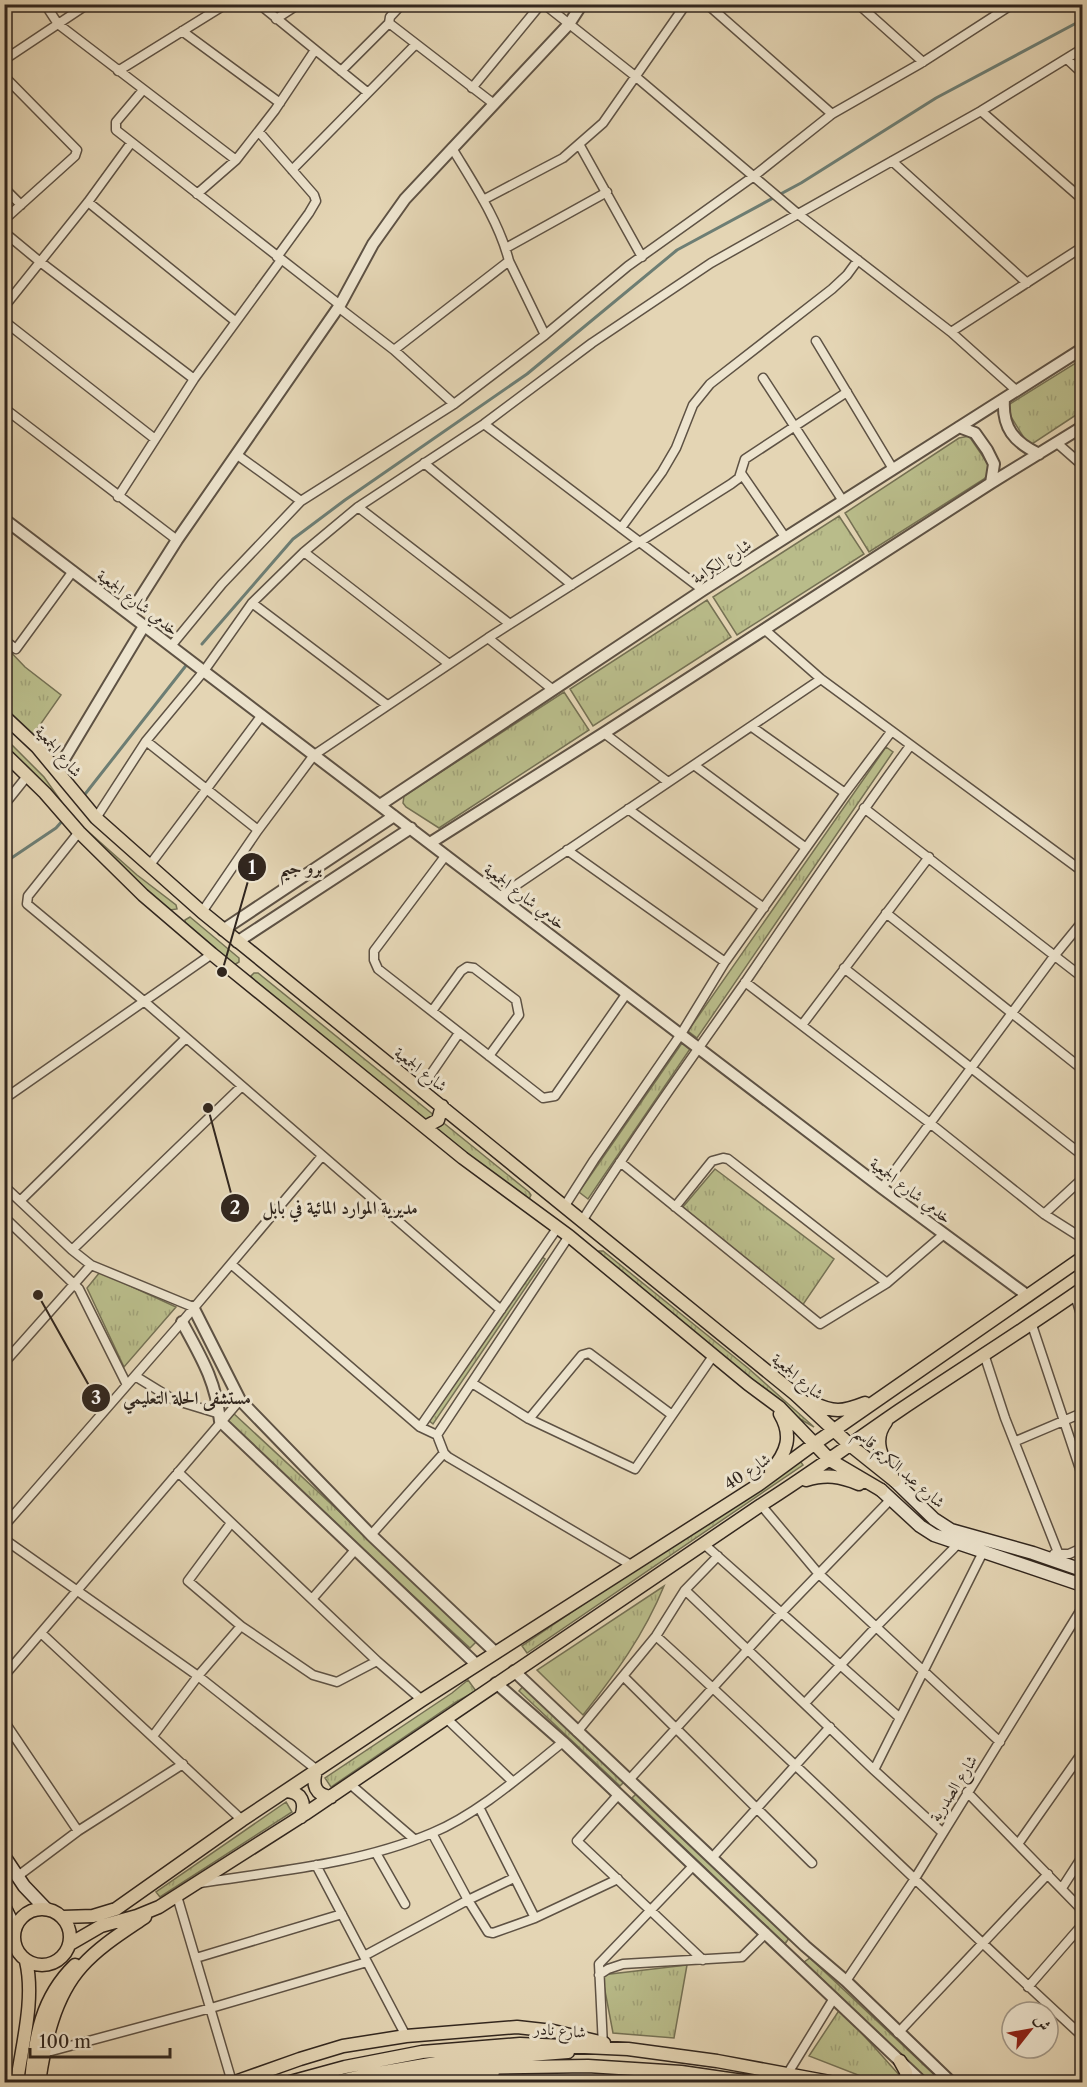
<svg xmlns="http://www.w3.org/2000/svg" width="1087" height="2087" viewBox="0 0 1087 2087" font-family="'Libre Caslon Text',Amiri,serif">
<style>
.grass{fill:url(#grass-tufts);stroke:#757154;stroke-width:1.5}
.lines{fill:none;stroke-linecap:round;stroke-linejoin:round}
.stream{stroke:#6d7e74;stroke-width:3}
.minor-casing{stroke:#5e5244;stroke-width:11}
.tertiary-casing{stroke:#5e5244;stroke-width:14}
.secondary-casing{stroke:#31261e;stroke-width:15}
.primary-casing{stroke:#31261e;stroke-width:15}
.minor{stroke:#ede4ce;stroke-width:8}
.tertiary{stroke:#ede4ce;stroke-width:10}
.secondary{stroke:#ede4ce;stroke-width:12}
.primary{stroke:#e4d5b4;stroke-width:12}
.labels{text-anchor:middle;stroke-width:6;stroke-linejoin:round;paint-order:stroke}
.street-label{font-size:16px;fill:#31261e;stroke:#ede4ce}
.leader{fill:none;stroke:#31261e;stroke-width:2}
.callout-dot{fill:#31261e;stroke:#ede4ce;stroke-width:2}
.mark-label{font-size:18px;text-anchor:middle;font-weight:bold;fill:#fff}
.callout-label{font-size:18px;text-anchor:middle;font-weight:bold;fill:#31261e;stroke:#ede4ce;stroke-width:6;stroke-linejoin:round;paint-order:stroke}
</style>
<defs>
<pattern id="grass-tufts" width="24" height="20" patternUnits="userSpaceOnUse" patternTransform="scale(1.5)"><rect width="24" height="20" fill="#b9bc8a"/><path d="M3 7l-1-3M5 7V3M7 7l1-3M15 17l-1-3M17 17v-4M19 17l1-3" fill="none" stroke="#a0a177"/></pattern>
</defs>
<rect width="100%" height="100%" fill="#e4d5b4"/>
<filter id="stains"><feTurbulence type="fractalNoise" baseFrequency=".00333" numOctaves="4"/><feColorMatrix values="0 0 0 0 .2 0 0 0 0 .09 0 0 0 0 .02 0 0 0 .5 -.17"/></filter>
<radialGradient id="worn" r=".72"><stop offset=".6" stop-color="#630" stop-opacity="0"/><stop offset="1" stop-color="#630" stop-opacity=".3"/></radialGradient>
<path class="grass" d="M1082,359v52l-53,35 -24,-39z
M969,436l19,28 1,10 -5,5 -115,73 -24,-39 114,-75z
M839,516l25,38 -127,81 -24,-38z
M707,600l24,37 -138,89 -23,-37z
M4,645l21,22 36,28 -28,40 -28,-24z
M564,692l25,38 -150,98 -33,-21 -3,-4 1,-7z
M4,737l40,40 29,41 64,57 39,30 1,4 -7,1 -44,-36 -121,-126z
M886,747l7,5 -196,286 -9,-7z
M190,917l49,41v4l-5,3 -49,-41v-4z
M254,973h4l271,219 2,3 -3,6h-3l-272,-221 -2,-4z
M682,1043l8,6 -102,150 -9,-7z
M715,1169l119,90 -32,47 -120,-98z
M599,1251h4l145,117 66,59 -35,-20 -183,-153z
M538,1254l7,5 -112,165 -6,-5z
M100,1272l76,35 -52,60 -37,-79z
M232,1412l246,228 -8,8 -245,-226z
M798,1458l5,7 -276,188 -5,-7z
M664,1586c-20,49 -48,87 -81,129l-46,-45z
M468,1680l8,11 -20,11 -125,85 -6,-9 127,-85z
M525,1684l103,94 -8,8 -101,-95z
M639,1791l150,147 -4,6 -153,-146z
M286,1802l6,10 -132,85 -4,-5z
M810,1958l132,124h-13l-125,-120z
M687,1965l-13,73 -61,-5 -11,-58z
M840,2009l62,69 -2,4h-24l-67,-26z"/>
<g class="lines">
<path class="stream" d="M202,644l91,-105 52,-39 182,-126 150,-124 124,-67 135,-85 146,-78
M82,798l106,-135
M4,863l52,-35 8,-9"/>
<g class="minor-casing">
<path id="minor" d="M45,4l13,20 178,136
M259,4l108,88
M402,4l-12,13 -1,6 105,81
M544,4l91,72 163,138 153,118 66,59
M707,4l125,110
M858,4l65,58
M276,19l23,-15
M182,31l98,72
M1067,59l15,14
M4,60l84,-56
M118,71l108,-67
M341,71l48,-48
M4,76l73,74 -2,6 -71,64
M472,88l69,-84
M143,90l-27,32v8l224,175
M981,111l101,88
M259,132l55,63 2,6 -7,12 -32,44
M579,144l63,113
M452,148c21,35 47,73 57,113l36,74
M892,161l135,122
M292,170l123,-125
M4,188l17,17
M197,194l39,-34 39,-50 40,-60
M483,200l80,-42 40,-35 83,-119
M88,202l147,119
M4,232l35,29 155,118
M506,248l101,-56
M4,307l84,-105 43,-59
M338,307l56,43 60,54
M4,321l151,118
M951,332l131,-85
M816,341l77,128
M394,350l115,-89
M763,378l80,123
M4,408l173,132
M484,424l219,166
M1057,443l25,22
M236,454l65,47
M424,463l148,122
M741,473l44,64
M118,497l76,-118 87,-119
M358,507l152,117
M621,528l41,-56 14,-24 17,-43 17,-21 122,-95 15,-14 11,-15
M304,552l145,112
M252,603l135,102
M764,629l57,50 261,192
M488,638l64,51
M4,640l12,9 57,-78
M171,646l51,-62 79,-83 153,-97 91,-69 83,-69 126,-90 78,-62 91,-52 90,-58
M752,727l93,66
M604,733l64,49
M146,741l112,89
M694,765l112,83
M4,805l24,-30
M864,808l218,169
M628,809l136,99
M96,818l50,-77 58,-70 48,-68 52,-51 54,-45 126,-83 108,-81 119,-80 270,-152 101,-62
M79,832l-51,64 -1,8 118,98 356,308
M567,850l158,112
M446,855l-72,96v9l4,9 165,129 12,-2 72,-103
M149,866l113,-151
M500,896l321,-217
M202,912l56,-82 56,-75 174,-117 243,-154 8,-6 6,-19 102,-67
M886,913l196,156
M844,968l238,187
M745,982l186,142 113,90 38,24
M432,1011l29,-40 6,-4 7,1 42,32 3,15 -30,41
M802,1025l127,-168
M420,1090l39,-57
M4,1099l208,-145
M620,1162l200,162 67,-41 57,-49
M4,1186l68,64 19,15 102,42
M882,1188l173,-233 27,-33
M20,1201l166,-163
M564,1207l30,-47 87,-126 44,-72 120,-169 46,-61
M675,1207l37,-46 11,-3 5,1 159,124
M1044,1214l38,-35
M4,1217l75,72 48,96
M582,1221c52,-82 108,-161 164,-240 54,-79 107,-158 164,-235
M72,1250l170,-164
M231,1264l189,163 17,8 7,18 4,4 183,108
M1075,1295l7,23
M1032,1325l50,150
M984,1354l21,64 54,137
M4,1363l87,-98
M135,1376l39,24 46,14
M472,1383l57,36 106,50 78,-113
M529,1419l53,-64 7,-2 83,62
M420,1427l138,-200
M437,1435l132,-199
M1016,1441l66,-28
M178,1472l199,189 45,39
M761,1505l57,68 182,169
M231,1523l-43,58 53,45 72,49 24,7 40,-21
M4,1526l178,-204 140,-166
M371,1535l73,-82
M4,1539l194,137 119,94
M705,1545l195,173
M1054,1554h15l13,-6
M685,1590l189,180 69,63
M312,1599l43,-49
M41,1633l201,187
M656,1636c144,130 281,267 424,398l2,-3
M4,1676l236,-276
M623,1676l189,187
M805,1703l71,-76 82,-83
M446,1718l66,63
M4,1721l74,110
M577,1732l79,-96 29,-46 33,-34
M153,1736l45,-60 43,-50
M874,1770l109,-218
M629,1780l152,-167 110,-114
M350,1784l64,55
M967,1792l115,118
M618,1795l-41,46 126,119
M479,1807l56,111
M432,1833l36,67 20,32 5,1 42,-15 83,-39
M1018,1844l64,-91
M376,1853l29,51
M712,1858l118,-131
M316,1865l90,171
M18,1876l60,-45 105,-67
M200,1883c77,-12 159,-19 232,-50 46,-19 92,-60 131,-91
M1062,1888l20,-31
M177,1896l55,186
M364,1956l104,-56 46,-22
M196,1958l146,-44
M599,1975l9,-6 15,-5 119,-7 24,-24
M846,1981l68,-101 168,-272
M1028,1987l54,-62
M898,2033l150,-159
M603,2046l-4,-82 94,-98
M44,2053l167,-45 156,-46
M788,2073l46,-75"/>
</g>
<g class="tertiary-casing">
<path id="tertiary" d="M1004,399c-2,29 10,43 35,55
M959,427l16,6 12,17 7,14 -3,19
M4,519l878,669 146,108
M130,614l47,-74 163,-235 33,-61 32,-45 164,-175 13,-20
M57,771l87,-145
M380,805l323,-215 379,-241
M430,843l174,-110 387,-250 91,-56
M223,930l171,-114
M237,942l174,-114
M193,1307l47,93 131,135 125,118
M182,1322c19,35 34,59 38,99l257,244
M514,1671l291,275 41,35 105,101
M496,1683l67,59 359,340"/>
</g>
<g class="secondary-casing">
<path id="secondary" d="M895,1481l39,38 17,11 82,23 49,17
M881,1490l39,36 14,9 148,50
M4,1856l20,30 22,23
M4,1906l11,22"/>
</g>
<g class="primary-casing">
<path id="primary" d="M4,716l33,31 59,71 106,94 593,482 55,51 45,36
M4,753l41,40 34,39 64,63 69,59 251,204 106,78 179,148 31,23 51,53 51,30
M425,1127l13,-7 4,-14
M811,1402c23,11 31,10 54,1
M886,1422c-14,18 -4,36 6,53
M771,1471c16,-19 22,-35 9,-57
M806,1480c20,-6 34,-4 53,4
M316,1771c-4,14 -1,24 15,26
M286,1791c16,1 20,12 15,26
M14 1937a28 28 0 1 1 56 0a28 28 0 1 1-56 0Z
M63,1917l30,-1 23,-7 126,-89 180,-120 336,-215 56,-41 268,-186
M70,1944l31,-18 36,-10 22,-9 146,-93 456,-309c48,-30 92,-63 139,-95 61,-41 122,-79 182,-121
M900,2061l6,11 1,10
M17,2082c5,-37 18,-83 9,-121
M31,2082c4,-45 10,-84 44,-117
M39,2082c6,-40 15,-85 43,-116 18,-20 41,-34 63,-49
M235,2082l65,-23 43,-13 63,-10 111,-9 36,4 51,12
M290,2082l55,-15 77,-15 98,-8 108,5 89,12 113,21
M335,2082l31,-7 76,-13 126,-10
M373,2082l95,-14 120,-2 93,6 69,10
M445,2082l48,-10"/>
</g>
<use href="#minor" class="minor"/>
<use href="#tertiary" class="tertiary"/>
<use href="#secondary" class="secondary"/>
<use href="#primary" class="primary"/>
</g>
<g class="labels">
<g class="street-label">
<text transform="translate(721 561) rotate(-33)" y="6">شارع الكرامة</text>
<text transform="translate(138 602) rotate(37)" y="6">خدمي شارع الجمعية</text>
<text transform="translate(59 751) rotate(49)" y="6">شارع الجمعية</text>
<text transform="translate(525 896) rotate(37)" y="6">خدمي شارع الجمعية</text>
<text transform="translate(421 1069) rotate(38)" y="6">شارع الجمعية</text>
<text transform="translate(911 1190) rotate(37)" y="6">خدمي شارع الجمعية</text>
<text transform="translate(798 1376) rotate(40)" y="6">شارع الجمعية</text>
<text transform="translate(900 1467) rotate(41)" y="6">شارع عبد الكريم قاسم</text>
<text transform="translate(747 1471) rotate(-34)" y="6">شارع 40</text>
<text transform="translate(953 1788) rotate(-58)" y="6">شارع الصدرية</text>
<text transform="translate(560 2030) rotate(4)" y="6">شارع نادر</text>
</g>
</g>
<path class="leader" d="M222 972L252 867M208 1108L235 1208M38 1295L96 1398"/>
<g class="callout-dot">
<circle cx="222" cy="972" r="6"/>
<circle cx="208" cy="1108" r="6"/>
<circle cx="38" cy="1295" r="6"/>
<circle cx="252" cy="867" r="15"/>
<circle cx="235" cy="1208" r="15"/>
<circle cx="96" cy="1398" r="15"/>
</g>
<g class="mark-label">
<text x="252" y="874">1</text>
<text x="235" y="1214">2</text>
<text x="96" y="1404">3</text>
</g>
<g class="callout-label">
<text x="301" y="874">برو جيم</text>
<text x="340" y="1214">مديرية الموارد المائية في بابل</text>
<text x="187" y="1404">مستشفى الحلة التعليمي</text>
</g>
<rect width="1087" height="2087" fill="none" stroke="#e4d5b4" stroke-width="24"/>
<rect x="6" y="6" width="1075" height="2075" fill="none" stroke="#31261e" stroke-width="3"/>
<rect x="12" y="12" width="1063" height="2063" fill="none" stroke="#31261e" stroke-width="1.5"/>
<g transform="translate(1030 2030) rotate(59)"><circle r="28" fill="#ede4ce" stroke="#a29888" stroke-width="1.5"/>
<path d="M0-4.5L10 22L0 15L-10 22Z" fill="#8f2418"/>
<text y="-9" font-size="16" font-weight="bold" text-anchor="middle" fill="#31261e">ش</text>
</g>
<path d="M30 2048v9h140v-9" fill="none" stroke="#31261e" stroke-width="3"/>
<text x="39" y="2048" font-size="18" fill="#31261e" stroke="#ede4ce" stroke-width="4.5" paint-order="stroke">100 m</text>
<rect width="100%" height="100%" filter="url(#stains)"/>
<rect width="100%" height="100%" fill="url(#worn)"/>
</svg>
